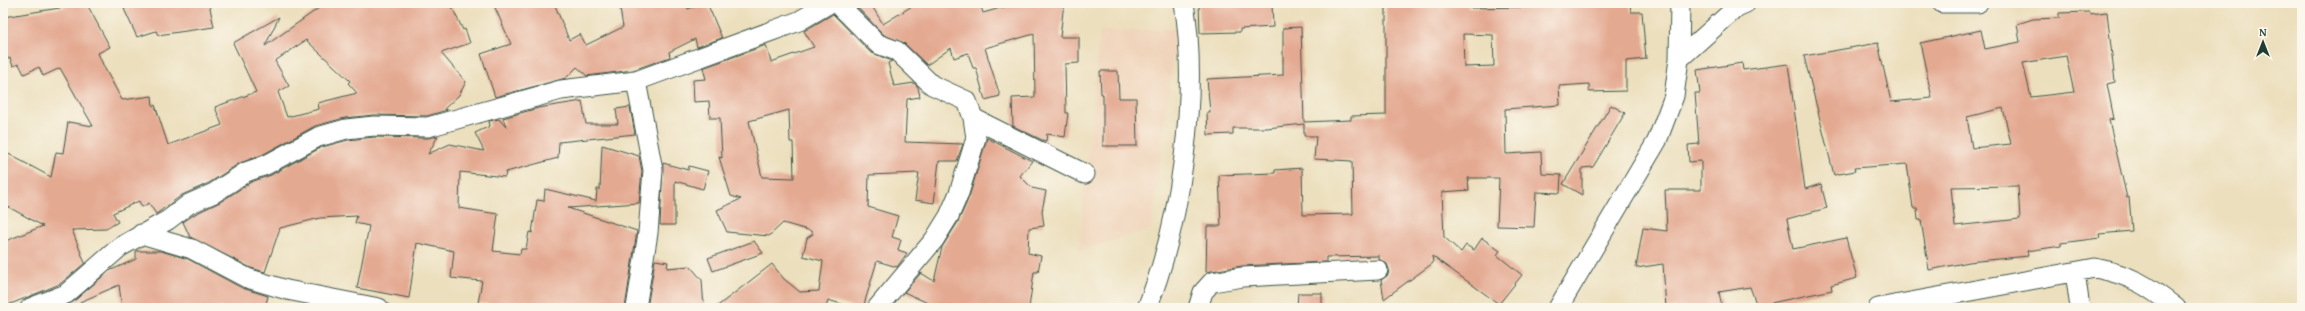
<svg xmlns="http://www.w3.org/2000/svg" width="2305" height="311" viewBox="0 0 2305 311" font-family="'Gentium Book Plus',serif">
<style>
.built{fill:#f0d5bc}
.building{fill:#e4a991;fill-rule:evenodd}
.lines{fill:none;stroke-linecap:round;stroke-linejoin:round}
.street-casing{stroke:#3e5549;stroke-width:21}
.street{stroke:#fff;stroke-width:19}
</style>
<rect width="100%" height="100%" fill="#fbf7ec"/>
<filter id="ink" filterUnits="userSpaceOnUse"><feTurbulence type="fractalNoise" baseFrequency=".025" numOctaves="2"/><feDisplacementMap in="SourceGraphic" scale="8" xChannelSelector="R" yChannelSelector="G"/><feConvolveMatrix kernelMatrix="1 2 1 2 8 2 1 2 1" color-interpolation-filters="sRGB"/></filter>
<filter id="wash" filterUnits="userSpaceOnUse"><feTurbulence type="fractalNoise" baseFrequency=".012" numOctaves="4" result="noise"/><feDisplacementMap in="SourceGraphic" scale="16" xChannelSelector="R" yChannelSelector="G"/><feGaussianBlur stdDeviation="0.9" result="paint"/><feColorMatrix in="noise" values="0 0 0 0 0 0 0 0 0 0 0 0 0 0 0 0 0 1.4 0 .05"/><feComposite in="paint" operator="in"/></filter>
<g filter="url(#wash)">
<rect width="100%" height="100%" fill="#ecdfbd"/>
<path class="built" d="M1177,29l-26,200 -72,22 21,-220z"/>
<g id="blocks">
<path class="building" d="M62,3h22l5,5 21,39 -12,6 6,14 18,33 30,-4 1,10 2,-1 13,40 54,-20 -7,-18 41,-15 -23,-49 46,-26 -14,29 61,-43h124l13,27 2,-1 5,14 -29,10 25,29 -7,13 -15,14 3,1 -20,6 -53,-1 -29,3 -30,8 -53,29 -22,8 -31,20 -27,12 -26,19 -7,-11 -7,4 -3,-6 -26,12 5,9 -12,7 -34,1 13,33 -25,21 -57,23v-65l40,-16 -40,-22v-53l48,26 5,-25 7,1 5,-31 25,4 -33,-58 -17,8 -4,-9 -15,7 -5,-10 -6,2 -3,-8 -7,3v-44l63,-10zM306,40l44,41 -2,2 9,10 -39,10 1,6 -32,8 -9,-25 11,-6 -14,-25z
M139,3h70l5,24 -56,8 -2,-4 -19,6 -13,-28z
M493,3h61l15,37 11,-6 6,11 37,-18 -4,-24h66l3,6 19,-6 15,35 -25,9 -2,-8 -26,13 1,5 -37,13 -46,6 -10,-9 -11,11 -71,19 -14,-43 30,-10z
M853,3h17l13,21 34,-21h47l1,3 15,-3 3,10 35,-10h46l-4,34h19v26l-14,1 1,49h2l-3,24 -18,-3 -1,7 -4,-1 -29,-14 -1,-28 23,-1 -1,-63 -49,14 15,48 -15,4 -9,-32h-3l-5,-15 -14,5 -3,-10 -24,17 -23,-22 -20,-8z
M1199,3h73l1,24 -33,2v3l-40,1z
M1386,3h82v5l57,-1v-4h105l1,9h11l4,47 -20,2v30l-37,1v-8l-30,2 1,19 -55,4 1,45 35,-2 1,22 19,1 -1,18 -24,-1 -2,35 -37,-1 2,-48h-31l1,12 -27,2 2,45 17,15 5,-7 8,5 8,-12 18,13 -3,4 25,20 -23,29 -67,-48 1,7 -49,36 -3,-19 7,-5 1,-6 -2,-5 -8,-5v-3l-53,1v5l-84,4 -36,6 1,-46h14l-2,-51 56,-2v-3l27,-2 1,47 50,-1 -1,-53 -38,-2 2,-23h-12v-12l-37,4h-34v6l-25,1 -1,-23h3l-3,-33 76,-4v-47l18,-1 3,95 47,-2v-4l35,-1zM1463,34l30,1 1,31 -30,1z
M2089,12l1,2 17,-2 8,70 -8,2 7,35 -5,1 18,78 2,-1 3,34 -33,3 1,4 -39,5v3l-34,5 1,5 -59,6 -40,8 -8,-50h-3l-1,-12h-4l-6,-44 -53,4 1,3 -21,4 -30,-119 74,-13 13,59 41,-4 -12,-55 61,-13 4,19 35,-7 -3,-18 16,-5 26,-1v-5zM2066,56l8,36 -43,5 -8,-34zM2003,108l8,36 -39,4 -5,-31zM2018,186l2,33 -65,7 -4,-39z
M833,14l37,38 22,9 -4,2 6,23 20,-3 4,4 2,10 -13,2 -2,43 58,2 -6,17h-18l-5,42 -19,-3 4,-27 -50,2 -1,32 30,9 -6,21 9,3 -3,10 9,3 -10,14 -20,-6 -14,47h-8l-27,-8 -2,8h-111l57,-44 12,15 16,13 19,-1 4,-30 -20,-5 4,-18 6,-4 -2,-3 -28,-8 -14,13 -42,-4 -10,-22 24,-11 -10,-3 -12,-39 3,1 -2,-40h-10l-1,-17 -15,1 -1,-22 13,-1 -3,-11 63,-23 5,17 43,-15 -10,-16zM789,110l1,32h3l1,36 -32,-1 -13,-56z
M1742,63l1,7 45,-6 17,125 16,-5 6,24 -40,11 6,30 53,-11 11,40 -26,7 1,5 -75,16 -7,-19 -31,5 3,16h-56l-3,-44 -27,4 7,-40 24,3 -2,-41h36v-29l-12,1 -1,-17 11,-1 -4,-51h5l-3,-23z
M1100,71h18l1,27h17l1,48h-34v-52h-2z
M582,101l4,23h32l-2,-15 14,-2 5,27 -76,8 -1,16 -52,14 -1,5 -45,-5 -1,36 39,6 -5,37 27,3 1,-5h5l3,-17 3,1 5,-33 7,1 1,-12 51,12 1,-12h3l2,-44 37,11 3,15 -3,32 -71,5 69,23 -12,77h-93l-36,-5v2l-18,-2 4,-22 -31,-3 3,-27 -37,-8 -8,55 -52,-10 12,-62 -14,-3 2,-7 -37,2 -40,10 -15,44 -14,-4 -61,-31 -7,-15 12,-8 25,-12 31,-20 20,-7 51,-28 26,-7 26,-3 54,1 10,-2 -10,18 22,-10 34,7 -9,-18 15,-7 -1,-5 10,-2 7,8 -3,-9 35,-10z
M1611,105l14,8 -32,54 -11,1v27l-19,-11z
M987,138l45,23 -12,15 12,12 14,3 -4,20 2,15 -15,2 -1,25 13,3 -3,16h-4l-5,36h-70l1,-2 -28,-1 -28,-13 17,-19 13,8 8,-34 16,-25 11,-25z
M663,163l25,7 1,-4 19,5 -5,18 -28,-8v44h-15z
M754,241l9,12 -50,18 -5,-13z
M136,251h25l27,8 54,29 26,8 -3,12h-143l-3,-23 -39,17 4,6h-24l13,-6 36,-31 27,-12z
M655,260l13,2 -1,6 23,-2 12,14 2,28h-57z
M1298,293h24v15h-25z"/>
</g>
</g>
<g filter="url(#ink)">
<use href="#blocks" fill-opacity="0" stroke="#3e5549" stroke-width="1"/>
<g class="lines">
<g class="street-casing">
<path id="street" d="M837,3l41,41 19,7 35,34 35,16 6,17 3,20 -17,55 -10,23 -15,24 -57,68
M1942,3h36
M1679,59l58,-52 9,-4
M973,118l112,56
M141,234l51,15 55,29 40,12 92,18
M2075,272l5,36
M30,308l36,-14 54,-47 48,-27 21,-16 25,-11 32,-21 20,-7 52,-28 28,-8 28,-3 54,1 133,-37 75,-9 163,-60 31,-18
M636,308l12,-75 5,-63 -17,-89
M1147,308c34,-86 52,-213 37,-305
M1198,308l5,-16 9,-10 31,-5 135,-7
M1558,308l99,-167 17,-45 5,-37 1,-56
M1878,308l217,-40c36,7 52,17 81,40"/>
</g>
<use href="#street" class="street"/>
</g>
</g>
<rect width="2305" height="311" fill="none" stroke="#fbf7ec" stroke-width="16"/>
<g transform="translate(2263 42)" stroke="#fbf7ec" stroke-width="3" paint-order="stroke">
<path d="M0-3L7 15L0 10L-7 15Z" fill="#1f3d34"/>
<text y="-6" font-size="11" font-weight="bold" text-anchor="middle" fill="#1f3d34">N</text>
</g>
</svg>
